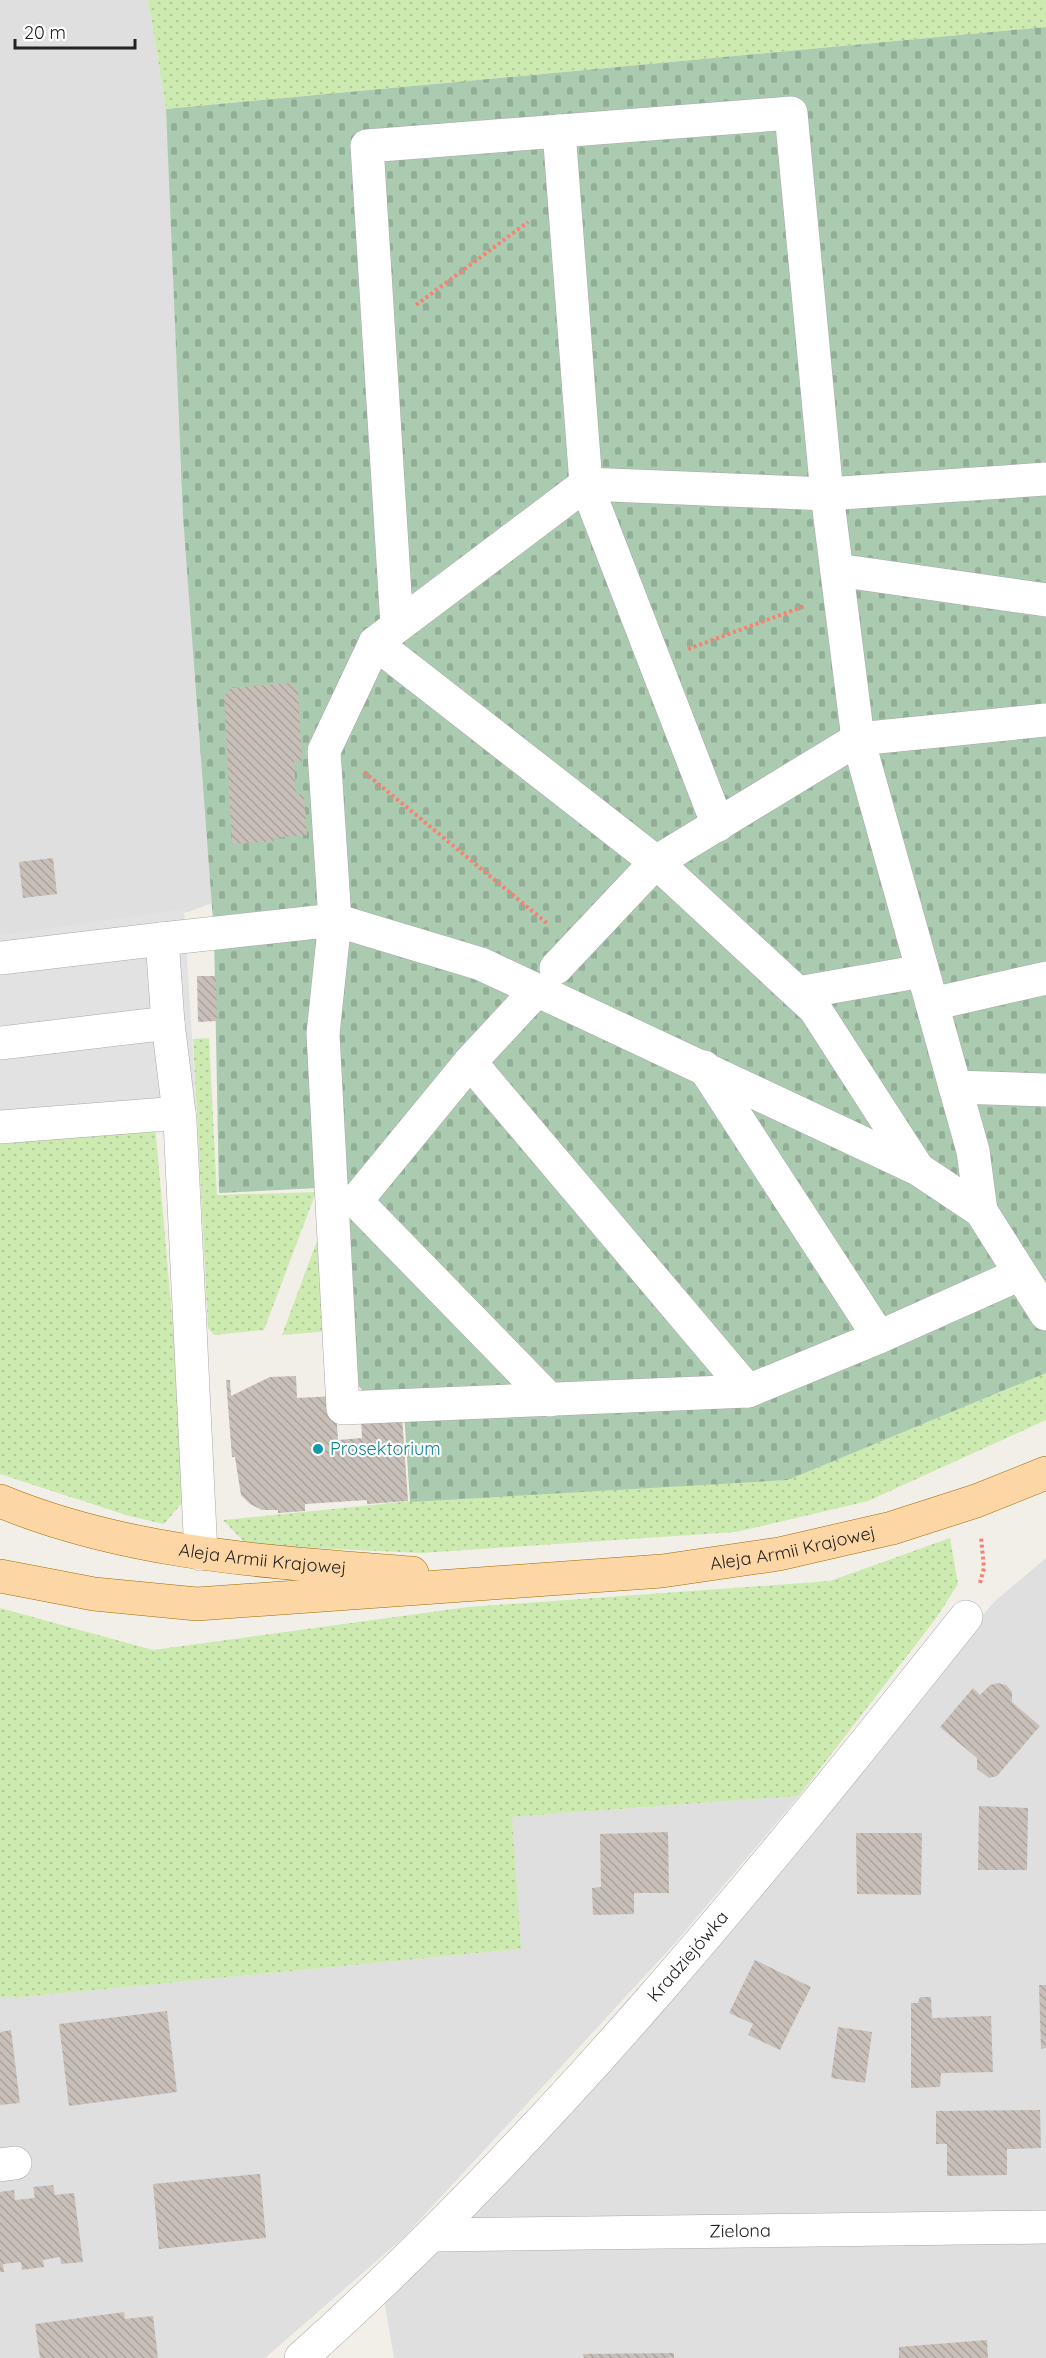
<svg xmlns="http://www.w3.org/2000/svg" width="1046" height="2358" viewBox="0 0 1046 2358" font-family="Quicksand,sans-serif">
<style>
.residential{fill:#e0dfdf}
.grass{fill:url(#grass-dots)}
.cemetery{fill:url(#cemetery-stones)}
.parking{fill:#e2e2e2}
.building{fill:url(#building-back-hatch)}
.lines{fill:none;stroke-linecap:round;stroke-linejoin:round}
.minor-casing{stroke:#a9a9a9;stroke-width:34}
.major-casing{stroke:#a06b00;stroke-width:34}
.path{stroke:#fa8072;stroke-width:4;stroke-dasharray:3 3;stroke-linecap:butt}
.minor{stroke:#fff;stroke-width:33}
.major{stroke:#fcd6a4;stroke-width:33}
.culture-dot{fill:#0f9aa8;stroke:#fff;stroke-width:2}
.labels{text-anchor:middle;stroke-width:4.5;stroke-linejoin:round;paint-order:stroke}
.culture-label{font-size:18px;fill:#0d838f;stroke:#fff;text-anchor:start}
.street-label{font-size:18px;fill:#222;stroke:#fff}
</style>
<defs>
<pattern id="grass-dots" width="8" height="8" patternUnits="userSpaceOnUse" patternTransform="scale(1.5)"><rect width="8" height="8" fill="#cdebb0"/><path d="M2 2h.1M6 6h.1" fill="none" stroke="#b0c997" stroke-width="1.8" stroke-linecap="round"/></pattern>
<pattern id="cemetery-stones" width="16" height="16" patternUnits="userSpaceOnUse" patternTransform="scale(1.5)"><rect width="16" height="16" fill="#aacbaf"/><path d="M2 7V4a2 2 0 0 1 4 0v3zM10 15v-3a2 2 0 0 1 4 0v3z" fill="#92ae96"/></pattern>
<pattern id="building-back-hatch" width="6" height="6" patternUnits="userSpaceOnUse" patternTransform="scale(1.5)"><rect width="6" height="6" fill="#c7bfb8"/><path d="M-1 5l2 2M0 0l6 6M5-1l2 2" fill="none" stroke="#aba49e"/></pattern>
</defs>
<rect width="100%" height="100%" fill="#f2efe9"/>
<path class="residential" d="M0,0h148l18,109 46,794 -24,9 -188,24z
M1046,1558v800h-652l-14,-82 124,-103 491,-572z
M799,1796l-123,146 -272,295 -139,121h-265v-361h23l497,-48 -8,-132z"/>
<path class="grass" d="M148,0h898v27l-880,82z
M209,1038l8,157 99,-3 -52,138 -50,5 -6,-7 -15,-289z
M155,1124l33,372 -24,28 -35,-8 -129,-42v-331z
M322,1227l8,104 -48,4z
M1046,1373v47l-178,81 -132,31 -314,21 -175,-8 -24,-25 189,-19 376,-21z
M950,1538l8,46 -21,33 -138,179 -287,21 9,132 -498,48h-23v-389l153,42 315,-43 362,-26z"/>
<path class="cemetery" d="M1046,27v1346l-258,107 -378,22 -7,-105 -34,2 -11,-14 -40,-197 -99,5 -5,-259 -31,-418 -17,-407z"/>
<path class="parking" d="M184,909l13,208 -17,4 -180,22v-208z"/>
<path class="building" d="M289,683l9,7 4,71h-8l2,34 8,-1 3,41 -33,3v3l-42,3 -8,-147 7,-9z
M53,858l4,36 -34,4 -4,-36z
M197,976h19l1,45 -19,1z
M296,1376l1,22 38,-2 3,44 24,-2 -1,-18 41,-3 6,84 -41,3v-4l-62,4v7l-27,2v-3h-16l-12,-6 -9,-9 -6,-38h-3l-6,-77h4l1,16 39,-19z
M998,1683l8,2 6,7v10l28,24 -43,50 -8,2 -12,-9v-11l-37,-31 33,-39 7,7 10,-10z
M979,1806l49,2 -1,62h-49z
M668,1832l1,61h-35v21l-41,1 -1,-27 9,-1 -1,-53z
M856,1833h66l-1,62 -64,-1z
M755,1960l56,27 -31,63 -32,-15 5,-11 -24,-11z
M1039,1985h7v63l-5,1z
M920,1997h11l1,21 59,-2 2,56 -52,1 -1,14 -29,1v-85h7z
M167,2011l10,81 -108,14 -10,-82z
M838,2027l34,5 -7,51 -34,-5z
M11,2030l9,73 -20,2v-73z
M1040,2110l1,38 -34,1v26l-60,1v-32h-11v-33z
M260,2174l6,64 -107,11 -6,-65z
M53,2185l2,10 19,-2 9,69 -22,2 -1,-7 -17,3 1,7 -22,3 -1,-8 -18,2 1,8h-4v-80l14,-2 1,10 20,-2 -2,-11z
M124,2312l1,7 28,-3 5,42h-118l-5,-34z
M987,2340l1,18h-89v-11z
M674,2353v5h-90l-1,-4z"/>
<g class="lines">
<g class="minor-casing">
<g id="minor">
<path d="M559,131l27,353 132,341"/>
<path d="M837,570l209,30"/>
<path d="M397,626l-30,-480 424,-33 36,381 31,245 115,412 8,60"/>
<path d="M375,643l281,219 159,147 103,160"/>
<path d="M162,939l173,-19 146,44 437,205 63,42 65,103"/>
<path d="M0,958l162,-19 6,84 12,98 21,433"/>
<path d="M556,968l100,-106 202,-123 188,-19"/>
<path d="M798,993l124,-22"/>
<path d="M932,1004l114,-26"/>
<path d="M0,1043l168,-20"/>
<path d="M470,1062l278,329"/>
<path d="M704,1067l175,270"/>
<path d="M955,1087l91,3"/>
<path d="M0,1127l179,-14"/>
<path d="M333,1201h23l114,-139 67,-72"/>
<path d="M356,1201l194,199"/>
<path d="M1020,1274l-141,63 -131,54 -405,17 -20,-374 12,-114 -11,-169 51,-108 211,-159 241,10 219,-15"/>
<path d="M0,2165l15,-2"/>
<path id="s1" d="M434,2235l612,-8"/>
<path id="s2" d="M301,2358c248,-222 458,-481 665,-741"/>
</g>
</g>
<g class="major-casing">
<g id="major">
<path id="s3" d="M0,1501c130,54 273,61 412,72"/>
<path id="s4" d="M0,1576l94,18 103,10 465,-33 117,-17 113,-26 84,-27 70,-28"/>
</g>
</g>
<path class="path" d="M416,305l112,-83
M688,649l117,-43
M364,772l184,152
M980,1583l4,-15 -3,-31"/>
<use href="#minor" class="minor"/>
<use href="#major" class="major"/>
</g>
<circle class="culture-dot" cx="318" cy="1449" r="6"/>
<g class="labels">
<g class="culture-label">
<text x="330" y="1455">Prosektorium</text>
</g>
<g class="street-label">
<text dy="6" stroke="none"><textPath href="#s4" startOffset="798">Aleja Armii Krajowej</textPath></text>
<text dy="6" stroke="none"><textPath href="#s3" startOffset="270">Aleja Armii Krajowej</textPath></text>
<text dy="6" stroke="none"><textPath href="#s2" startOffset="558">Kradziejówka</textPath></text>
<text dy="6" stroke="none"><textPath href="#s1" startOffset="306">Zielona</textPath></text>
</g>
</g>
<path d="M15 39v9h120v-9" fill="none" stroke="#222222" stroke-width="3"/>
<text x="24" y="39" font-size="18" fill="#222222" stroke="#ffffff" stroke-width="4.5" paint-order="stroke">20 m</text>
</svg>
